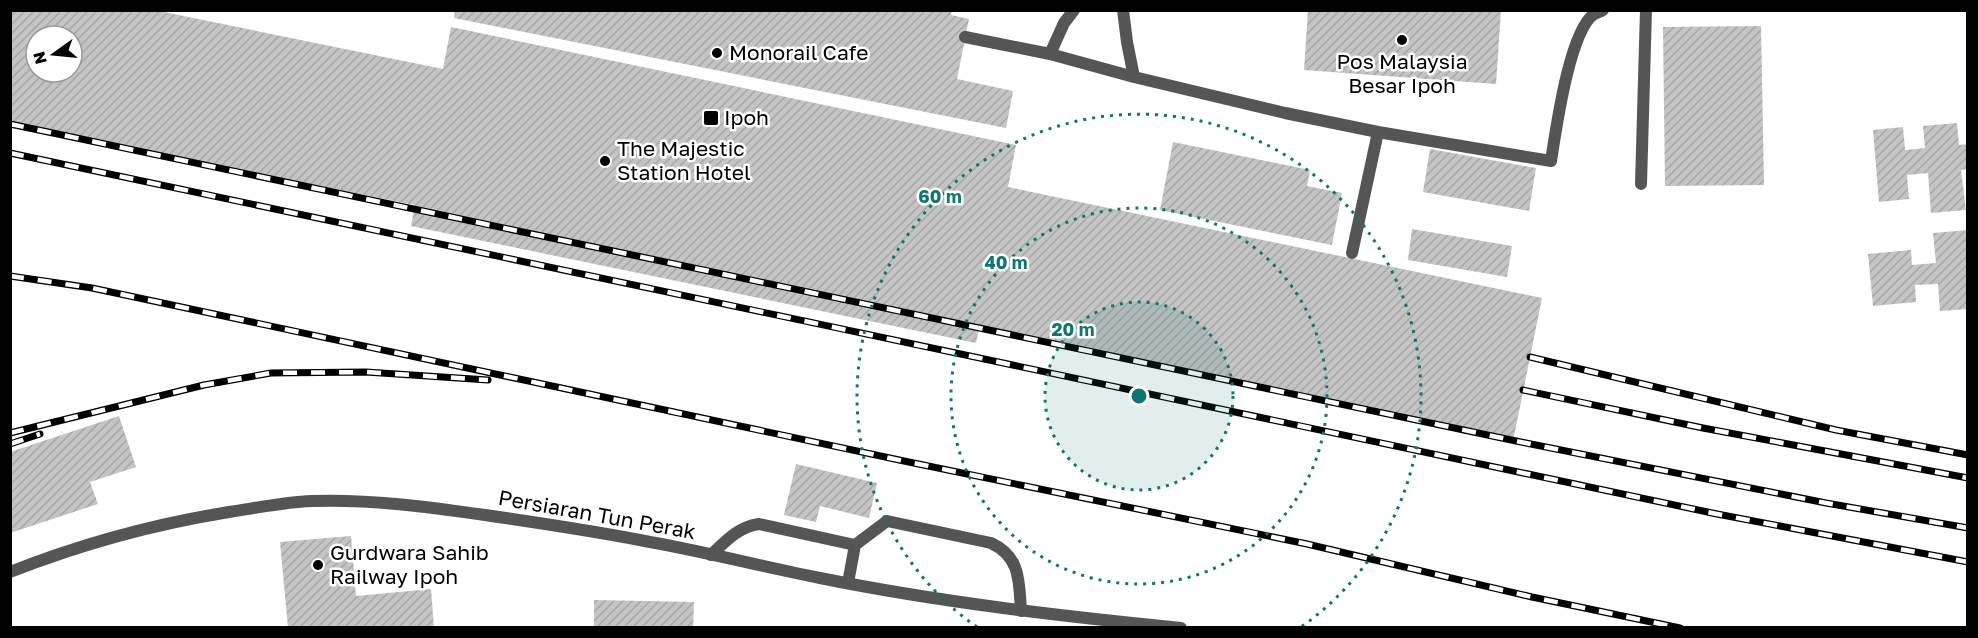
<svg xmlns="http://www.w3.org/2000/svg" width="1978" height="638" viewBox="0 0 1978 638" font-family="'Golos Text',sans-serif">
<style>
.building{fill:url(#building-hatch);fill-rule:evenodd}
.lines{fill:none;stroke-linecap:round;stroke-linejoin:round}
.lane{stroke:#555;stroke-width:12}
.street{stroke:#555;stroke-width:12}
.rail-casing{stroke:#000;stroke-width:7}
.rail{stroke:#fff;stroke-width:4.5;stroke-dasharray:14;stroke-linecap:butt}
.ring{fill:none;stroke:#0f766e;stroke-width:3;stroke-dasharray:3 6}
.poi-dot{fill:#000;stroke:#fff;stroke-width:2}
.labels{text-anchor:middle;stroke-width:5;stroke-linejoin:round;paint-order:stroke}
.poi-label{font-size:21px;fill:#000;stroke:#fff;text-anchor:start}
.street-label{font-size:21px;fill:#000;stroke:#fff}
.centre{fill:#0f766e;stroke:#fff;stroke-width:3}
.ring-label{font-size:18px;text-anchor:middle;font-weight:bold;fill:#0f766e;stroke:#fff;stroke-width:5;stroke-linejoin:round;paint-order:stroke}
</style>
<defs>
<pattern id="building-hatch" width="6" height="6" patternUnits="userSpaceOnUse" patternTransform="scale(1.5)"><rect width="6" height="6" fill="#c4c4c4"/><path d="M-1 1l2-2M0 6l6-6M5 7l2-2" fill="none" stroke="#a7a7a7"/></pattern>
</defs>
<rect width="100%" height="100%" fill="#fff"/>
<path class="building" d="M10,10h144l289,59 8,-42 565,118 -8,42 534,111 -29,143 -534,-112 -3,14 -565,-117 4,-21 -405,-82zM36,36h36v36h-36z
M455,10h497l-1,5 18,4 -12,60 56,12 -7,37 -552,-110z
M1308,10h193l-5,74 -192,-14z
M1761,26l3,159 -99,1 -2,-159z
M1957,123l2,22 9,-1v25l-7,1 5,40 -35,3 -3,-40 -21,2 2,24 -30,3 -6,-72 30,-3 2,23 20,-2 -2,-22z
M1173,142l137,28 -3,16 35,7 -10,52 -172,-35z
M1430,149l106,19 -7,43 -106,-19z
M1412,229l100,17 -5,31 -99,-17z
M1968,230v79l-28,2 -2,-27 -23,1 1,17 -43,4 -5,-52 43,-4 1,15 24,-2 -3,-30z
M119,416l17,51 -46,15 8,22 -88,29v-81z
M796,464l81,19 -8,35 -49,-12 -4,16 -32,-7z
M351,536l5,60 75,-7 3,39h-146l-8,-86z
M594,600l100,2 -1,26h-99z"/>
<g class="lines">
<path class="lane" d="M1123,10l4,32 7,35 151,36 93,19 173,29c5,-31 18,-129 43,-147 3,-1 6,-2 9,-4
M965,37l85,17 14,-31 10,-13
M1050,54l84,23
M1641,184l5,-174
M1352,253l26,-121
M711,555c15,-14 27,-28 48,-31l96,21
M848,583l7,-38 32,-24 104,22c30,14 28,39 30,68"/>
<path class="street" d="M10,572c71,-28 144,-48 219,-60 27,-4 56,-10 83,-11 58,-2 116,6 173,14 55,8 110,16 165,27 57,10 113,25 170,36 119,24 240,38 361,50"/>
<g class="rail-casing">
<path id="rail" d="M10,124l1506,317 310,62 142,25
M10,153l1707,361 251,48
M10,276l82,12 812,173 403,83 225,53 148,31
M1530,357l306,73 132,25
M1523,390l180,38 265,50
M10,433l194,-48 67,-12 95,-1 122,8
M10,444l30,-10"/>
</g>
<use href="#rail" class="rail"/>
</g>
<circle cx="1139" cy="396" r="94" fill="#0f766e" fill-opacity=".12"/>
<g class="ring">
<circle cx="1139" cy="396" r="94"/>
<circle cx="1139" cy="396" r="188"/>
<path d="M977 627A282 282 0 1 1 1301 627"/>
</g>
<g class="poi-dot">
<circle cx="1402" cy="40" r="6"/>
<circle cx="717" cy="53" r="6"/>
<rect x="703" y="110" width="16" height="16" rx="3"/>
<circle cx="605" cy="161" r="6"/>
<circle cx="318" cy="565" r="6"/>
</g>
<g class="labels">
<g class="poi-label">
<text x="729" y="60">Monorail Cafe</text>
<text x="1402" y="69" text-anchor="middle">Pos Malaysia<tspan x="1402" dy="24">Besar Ipoh</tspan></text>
<text x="724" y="125">Ipoh</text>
<text x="617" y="156">The Majestic<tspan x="617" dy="24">Station Hotel</tspan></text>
<text x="330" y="560">Gurdwara Sahib<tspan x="330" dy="24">Railway Ipoh</tspan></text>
</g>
<g class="street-label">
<text transform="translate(597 515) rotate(10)" y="7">Persiaran Tun Perak</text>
</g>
</g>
<circle cx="1139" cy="396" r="9" class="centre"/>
<g class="ring-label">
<text x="940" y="203">60 m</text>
<text x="1006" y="269">40 m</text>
<text x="1073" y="336">20 m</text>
</g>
<rect width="1978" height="638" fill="none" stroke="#000000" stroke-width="24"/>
<g transform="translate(54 54) rotate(255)"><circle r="28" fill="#ffffff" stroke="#999999" stroke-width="1.5"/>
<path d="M0-4.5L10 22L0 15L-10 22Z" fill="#000000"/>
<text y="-9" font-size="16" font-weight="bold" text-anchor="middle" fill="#000000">N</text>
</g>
</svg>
